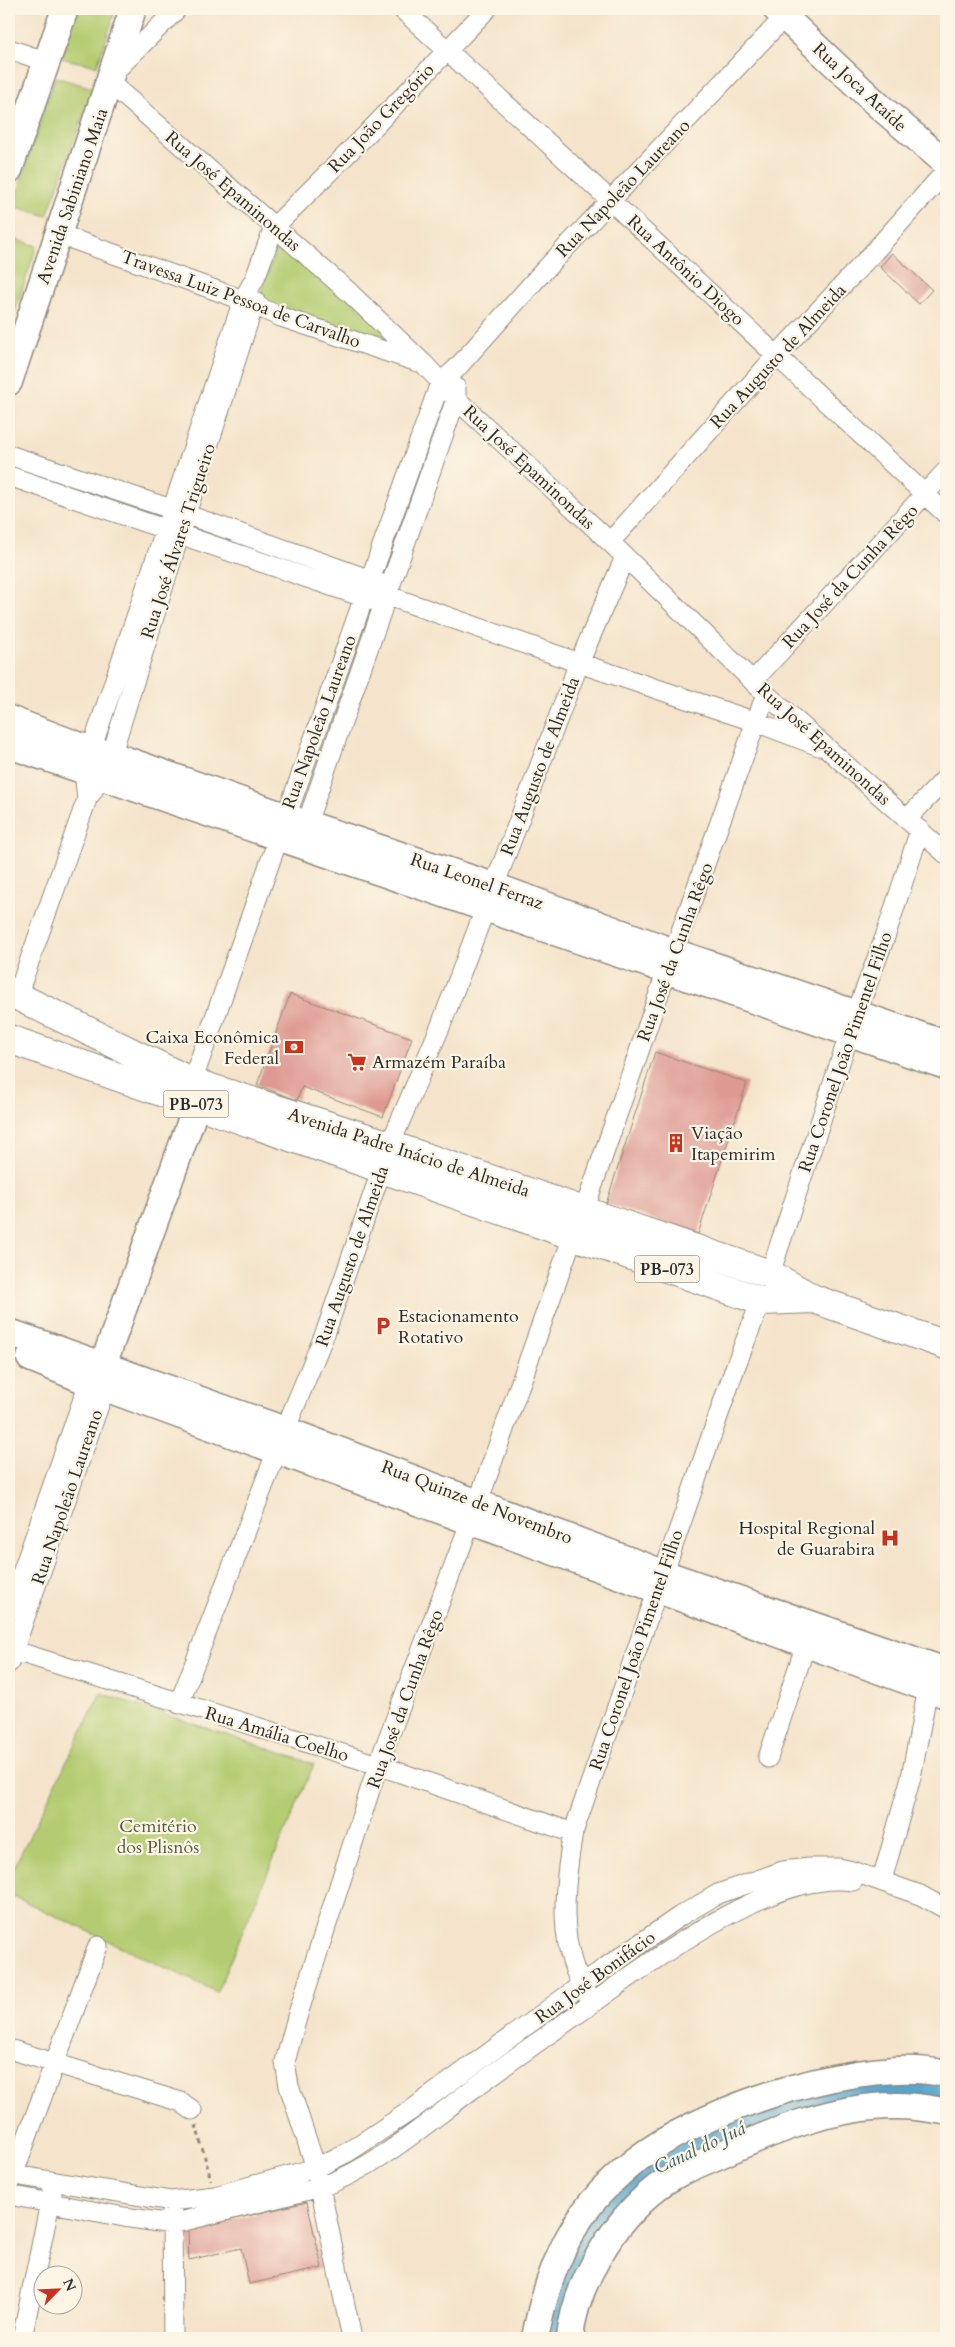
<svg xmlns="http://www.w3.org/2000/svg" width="955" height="2347" viewBox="0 0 955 2347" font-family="Cardo,serif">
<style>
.green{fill:#b4cc71;stroke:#707c4e}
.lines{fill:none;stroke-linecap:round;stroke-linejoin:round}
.canal{stroke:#54a5cf;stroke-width:19}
.building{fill:#de9a92}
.street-casing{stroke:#90887b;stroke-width:21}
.secondary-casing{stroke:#90887b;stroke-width:29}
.primary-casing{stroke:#90887b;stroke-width:30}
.path{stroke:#90887b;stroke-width:3;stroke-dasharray:4 4;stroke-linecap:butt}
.street{stroke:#fff;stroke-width:19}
.secondary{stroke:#fff;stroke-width:26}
.primary{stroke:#fff;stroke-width:28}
.labels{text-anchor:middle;stroke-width:4.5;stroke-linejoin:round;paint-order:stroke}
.shield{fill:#fcf5e5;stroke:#6a6863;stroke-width:1}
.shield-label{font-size:16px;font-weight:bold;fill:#2b2b2b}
.street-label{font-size:18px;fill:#2b2b2b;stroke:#fcf5e5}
.poi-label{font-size:18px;fill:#2b2b2b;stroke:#fcf5e5;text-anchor:start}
.park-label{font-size:18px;fill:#545b40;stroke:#fcf5e5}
.water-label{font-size:19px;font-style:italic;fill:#3b5c6d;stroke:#fcf5e5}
</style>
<rect width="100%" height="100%" fill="#fcf5e5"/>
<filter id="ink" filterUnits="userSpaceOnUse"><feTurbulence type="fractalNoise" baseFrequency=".02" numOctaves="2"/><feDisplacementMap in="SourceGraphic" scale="10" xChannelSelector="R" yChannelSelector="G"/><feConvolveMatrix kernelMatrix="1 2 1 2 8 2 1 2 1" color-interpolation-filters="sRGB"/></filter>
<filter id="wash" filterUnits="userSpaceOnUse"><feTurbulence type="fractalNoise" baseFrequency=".0096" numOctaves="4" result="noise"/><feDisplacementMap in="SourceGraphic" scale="20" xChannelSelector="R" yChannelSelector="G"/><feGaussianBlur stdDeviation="1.12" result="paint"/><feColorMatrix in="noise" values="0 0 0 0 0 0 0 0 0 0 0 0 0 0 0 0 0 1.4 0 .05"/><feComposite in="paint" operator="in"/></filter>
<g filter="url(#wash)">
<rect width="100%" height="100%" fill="#f5e4cb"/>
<path class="green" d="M78,9h38l-19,57 -36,-8z
M55,77l38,11 -46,128 -34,-10z
M281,235l120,111 -144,-42z
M9,237l28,9 -28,83z
M101,1693l213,71 -97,228 -208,-98v-17z"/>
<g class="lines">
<path class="canal" d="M547,2338l21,-75 41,-60 47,-38 62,-30 127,-44 70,-2 31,3"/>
</g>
<g id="blocks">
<path class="building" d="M892,253l40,37 -13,14 -39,-37z
M290,994l122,44 -29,79 -81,-30 -5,13 -40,-15z
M655,1052l92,31 -49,151 -92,-30z
M307,2202l15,66 -73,16 -8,-36 -52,12 -1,-30z"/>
</g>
</g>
<g filter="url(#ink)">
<use href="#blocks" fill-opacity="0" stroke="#90887b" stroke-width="1"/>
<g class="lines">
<g class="street-casing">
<path id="street" d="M402,9l209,192 335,313
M9,49l38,13
M114,72l63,-63
M110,83l240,210 74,71 32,35 154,143 156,152 180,160
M58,234l185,66 38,17 137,45
M9,455l162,54 208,74
M9,476l366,125
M610,542l167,-187 94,-100 75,-84
M386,595l193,68 177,59 63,24
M753,681l193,-210
M108,766l78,-252 69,-213
M87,799l-3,-28 159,-471 12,-22 19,-51 92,-92 121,-126
M907,819l39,-41
M303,834l153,-435v-11
M17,996l70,-197 7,-10
M192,1082l248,-699 16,-14 83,-93 253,-267
M584,1211l83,-241 99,-276
M770,1274l86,-260 29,-77 35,-107
M9,1610l80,-228
M9,1649l369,116 195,68
M9,1663l96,-275
M179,1704l106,-274 41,-99 64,-186 51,-120 138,-362 46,-106
M768,1758l38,-114
M882,1880l29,-103 17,-89
M588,1995c-32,-46 -24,-110 -15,-162l163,-468 25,-64
M9,2049l172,53 11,8
M9,2174l162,27 44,-5 101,-28 32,-16 62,-41 196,-144 74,-51 38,-22 65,-23 26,-3h30l13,3 68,24 26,14
M9,2186l89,-240
M9,2195l115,22 48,7 149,-37c55,-20 102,-61 149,-96 40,-30 82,-59 123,-88 62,-44 181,-134 260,-122
M172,2212l1,126
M22,2338l30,-145
M352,2338l-36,-170 -27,-82 -4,-24 12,-45 81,-252 100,-263 95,-266"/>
</g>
<g class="secondary-casing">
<path id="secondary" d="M776,9l102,96 68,58
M9,170l56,-161
M9,382l124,-373
M9,719l82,31 21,5 195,69 187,62 180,66 272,92
M9,745l937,321
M9,1332l276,98 378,143 283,98
M30,1358l59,24
M103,1365l94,-261
M105,1388l841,307
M535,2338c10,-53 28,-106 66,-146 14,-15 30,-29 46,-40 68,-47 218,-97 299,-78
M570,2338c5,-54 44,-117 86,-150 19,-15 43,-24 64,-33 53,-24 114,-49 174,-49 17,-1 35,3 52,5"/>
</g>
<g class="primary-casing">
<path id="primary" d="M9,992l183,90 198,63 380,129 44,25 132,46
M9,1039l752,262 53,-2"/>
</g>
<path class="path" d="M196,2125l15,55"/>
<use href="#street" class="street"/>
<use href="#secondary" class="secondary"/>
<use href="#primary" class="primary"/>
</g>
</g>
<defs>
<g id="bank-bare" transform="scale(1.5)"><path d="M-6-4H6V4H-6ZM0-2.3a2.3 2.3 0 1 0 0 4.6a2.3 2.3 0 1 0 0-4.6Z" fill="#c8321e" stroke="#fcf5e5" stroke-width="2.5" paint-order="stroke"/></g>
<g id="supermarket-bare" transform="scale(1.5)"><path d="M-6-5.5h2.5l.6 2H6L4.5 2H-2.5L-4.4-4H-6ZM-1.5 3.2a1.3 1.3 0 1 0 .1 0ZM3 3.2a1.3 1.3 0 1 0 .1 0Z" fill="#c8321e" stroke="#fcf5e5" stroke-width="2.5" paint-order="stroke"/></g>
<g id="building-bare" transform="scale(1.5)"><path d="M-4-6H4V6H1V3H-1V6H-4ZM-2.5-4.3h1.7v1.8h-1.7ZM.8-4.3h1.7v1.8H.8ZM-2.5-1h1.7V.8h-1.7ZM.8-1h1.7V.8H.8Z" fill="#c8321e" stroke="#fcf5e5" stroke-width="2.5" paint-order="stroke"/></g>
<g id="parking-bare" transform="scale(1.5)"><path d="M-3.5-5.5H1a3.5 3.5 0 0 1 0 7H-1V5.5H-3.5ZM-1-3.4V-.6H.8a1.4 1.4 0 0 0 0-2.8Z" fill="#c8321e" stroke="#fcf5e5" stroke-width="2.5" paint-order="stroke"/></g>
<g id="hospital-bare" transform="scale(1.5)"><path d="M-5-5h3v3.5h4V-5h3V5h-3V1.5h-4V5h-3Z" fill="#c8321e" stroke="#fcf5e5" stroke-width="2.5" paint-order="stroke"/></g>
</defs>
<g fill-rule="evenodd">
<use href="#bank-bare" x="294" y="1047"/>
<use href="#supermarket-bare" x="357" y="1062"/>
<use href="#building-bare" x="676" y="1143"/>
<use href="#parking-bare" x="383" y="1326"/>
<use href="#hospital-bare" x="890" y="1538"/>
</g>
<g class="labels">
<g class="shield">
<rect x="163.5" y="1090.5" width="65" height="27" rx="4"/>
<rect x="634.5" y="1255.5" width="65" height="27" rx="4"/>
</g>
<g class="shield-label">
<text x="196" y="1110">PB-073</text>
<text x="667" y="1275">PB-073</text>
</g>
<g class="street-label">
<text transform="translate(860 87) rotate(43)" y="6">Rua Joca Ataíde</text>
<text transform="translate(381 118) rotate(-46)" y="6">Rua João Gregório</text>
<text transform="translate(623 188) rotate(-46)" y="6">Rua Napoleão Laureano</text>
<text transform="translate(233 191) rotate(41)" y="6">Rua José Epaminondas</text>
<text transform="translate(72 196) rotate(-71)" y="6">Avenida Sabiniano Maia</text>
<text transform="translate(686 270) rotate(43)" y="6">Rua Antônio Diogo</text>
<text transform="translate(241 299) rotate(20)" y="6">Travessa Luiz Pessoa de Carvalho</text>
<text transform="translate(778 356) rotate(-47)" y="6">Rua Augusto de Almeida</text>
<text transform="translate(529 467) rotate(43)" y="6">Rua José Epaminondas</text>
<text transform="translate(178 541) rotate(-72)" y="6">Rua José Álvares Trigueiro</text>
<text transform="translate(850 576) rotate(-47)" y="6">Rua José da Cunha Rêgo</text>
<text transform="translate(319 722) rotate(-70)" y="6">Rua Napoleão Laureano</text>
<text transform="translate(824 744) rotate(42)" y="6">Rua José Epaminondas</text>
<text transform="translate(540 766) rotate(-69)" y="6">Rua Augusto de Almeida</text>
<text transform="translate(477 881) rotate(19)" y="6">Rua Leonel Ferraz</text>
<text transform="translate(675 952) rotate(-70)" y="6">Rua José da Cunha Rêgo</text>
<text transform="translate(845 1052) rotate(-71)" y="6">Rua Coronel João Pimentel Filho</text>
<text transform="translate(409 1152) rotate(18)" y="6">Avenida Padre Inácio de Almeida</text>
<text transform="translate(352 1256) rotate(-71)" y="6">Rua Augusto de Almeida</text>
<text transform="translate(67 1497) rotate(-71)" y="6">Rua Napoleão Laureano</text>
<text transform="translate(477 1502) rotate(21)" y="6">Rua Quinze de Novembro</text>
<text transform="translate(636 1650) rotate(-71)" y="6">Rua Coronel João Pimentel Filho</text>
<text transform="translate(405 1699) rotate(-70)" y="6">Rua José da Cunha Rêgo</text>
<text transform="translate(277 1734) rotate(17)" y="6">Rua Amália Coelho</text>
<text transform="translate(595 1977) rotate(-36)" y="6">Rua José Bonifácio</text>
</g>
<g class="poi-label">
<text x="279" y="1043" text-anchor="end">Caixa Econômica<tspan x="279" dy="21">Federal</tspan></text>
<text x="372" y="1068">Armazém Paraíba</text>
<text x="691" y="1139">Viação<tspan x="691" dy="21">Itapemirim</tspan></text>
<text x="398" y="1322">Estacionamento<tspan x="398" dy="21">Rotativo</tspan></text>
<text x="875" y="1534" text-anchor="end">Hospital Regional<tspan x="875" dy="21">de Guarabira</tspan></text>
</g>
<g class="park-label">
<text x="158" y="1832">Cemitério<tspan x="158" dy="21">dos Plisnôs</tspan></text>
</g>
<g class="water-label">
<text transform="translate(699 2147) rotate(-25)" y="7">Canal do Juá</text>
</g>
</g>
<rect width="955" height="2347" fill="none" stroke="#fcf5e5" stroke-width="30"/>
<g transform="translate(58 2290) rotate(66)"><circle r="24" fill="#fcf5e5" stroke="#a8a49b"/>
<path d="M0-4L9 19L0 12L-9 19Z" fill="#c8321e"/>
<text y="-8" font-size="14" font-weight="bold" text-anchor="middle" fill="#2b2b2b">N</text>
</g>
</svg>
